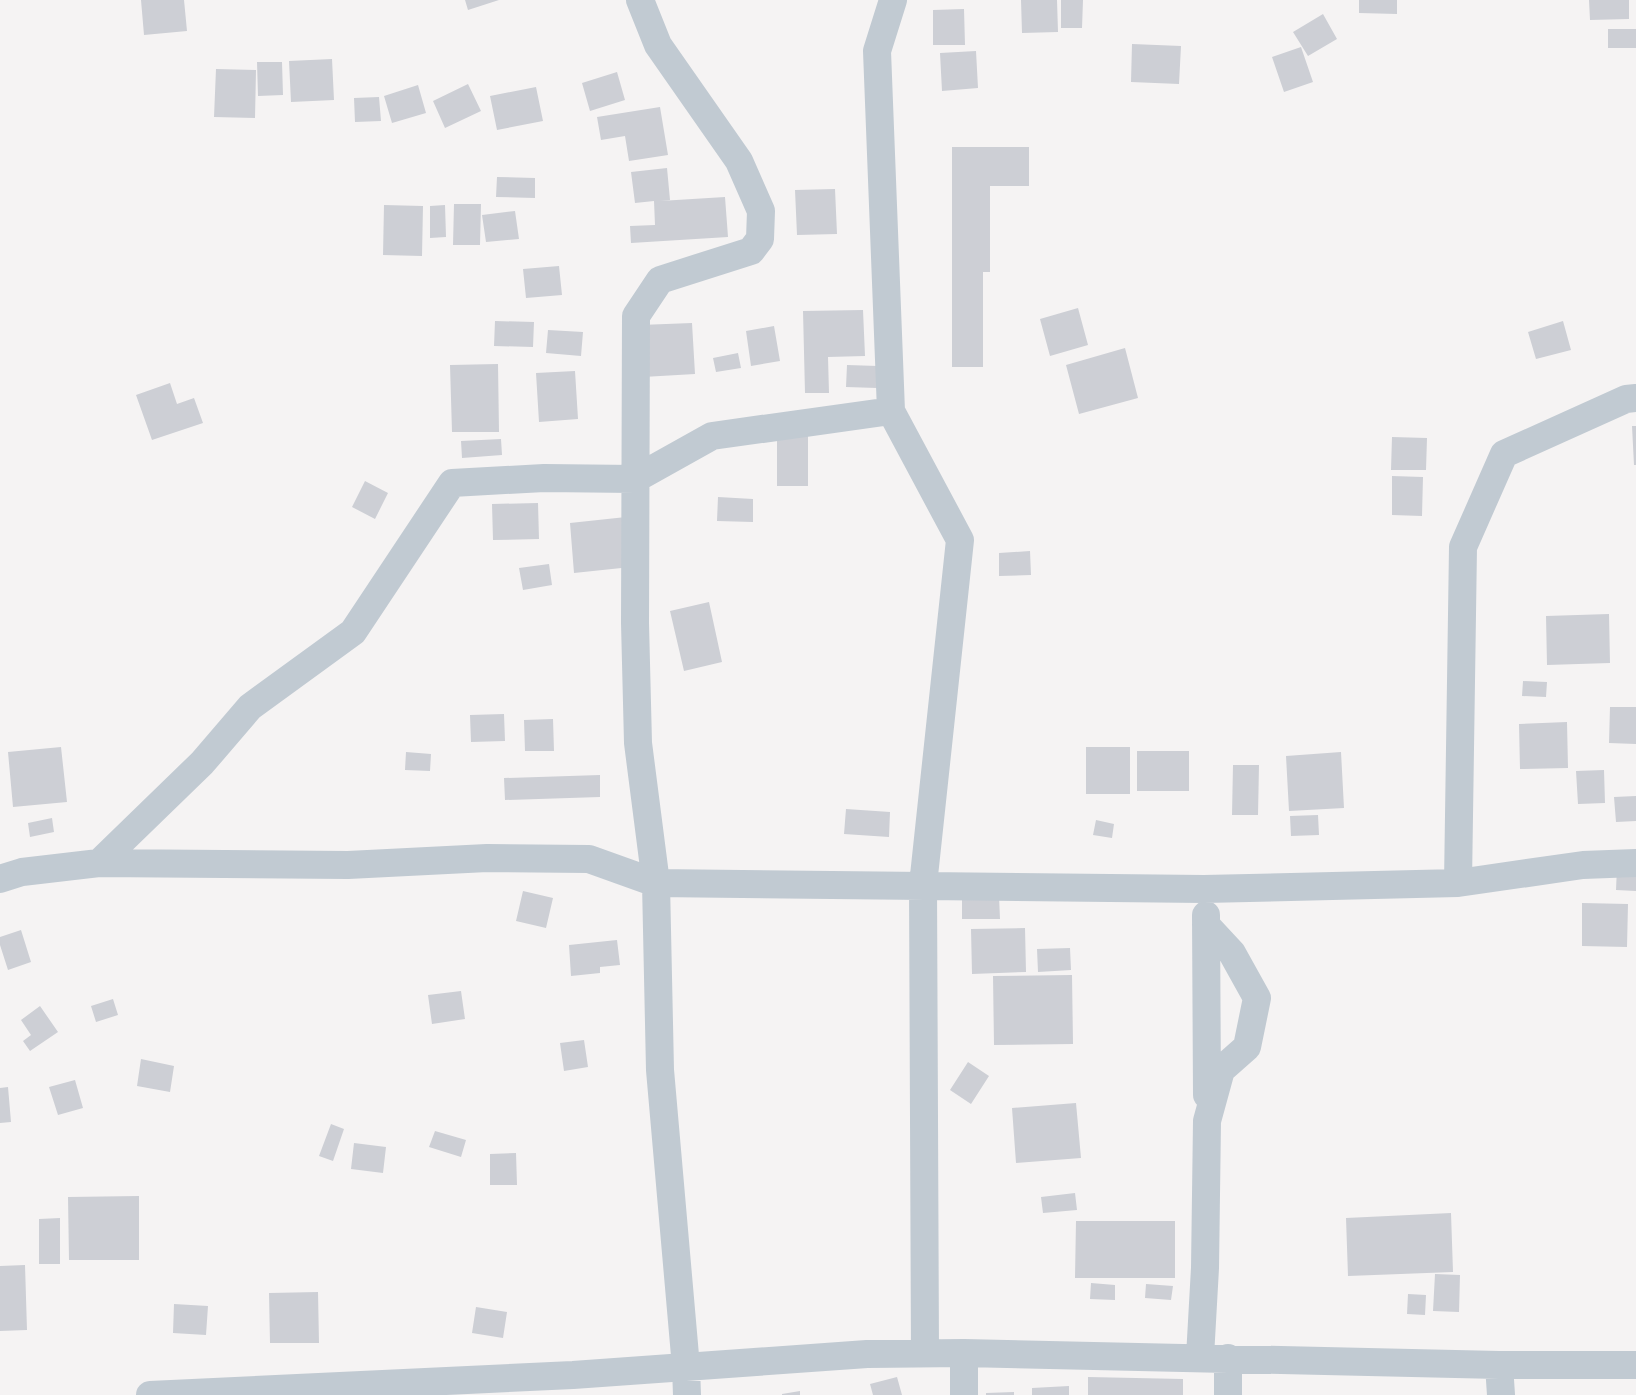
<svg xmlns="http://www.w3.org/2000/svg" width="1636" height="1395" viewBox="0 0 1636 1395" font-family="'PT Sans',sans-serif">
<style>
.building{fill:#cdcfd5}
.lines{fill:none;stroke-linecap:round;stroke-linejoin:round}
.minor{stroke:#c1cad2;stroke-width:28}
</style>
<rect width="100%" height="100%" fill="#f5f3f3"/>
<path class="building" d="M141,0h43l3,31 -43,4z
M465,0h34l-31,10z
M1021,0h36l1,32 -36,1z
M1061,0h22l-1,28h-21z
M1359,0h38v14l-38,-1z
M1589,0h40v19l-39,1z
M964,9l1,36h-32v-35z
M1323,14l14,25 -29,17 -15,-24z
M1608,29h28v19h-28z
M1132,44l49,2 -2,38 -48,-2z
M1301,47l12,35 -29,10 -12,-35z
M976,51l2,37 -36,3 -2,-38z
M332,59l2,41 -43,2 -2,-41z
M257,62h25l1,33 -25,1z
M216,69l40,1 -1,48 -41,-1z
M617,72l8,28 -35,11 -8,-28z
M468,84l13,27 -36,17 -12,-27z
M418,85l8,28 -34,10 -8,-27z
M536,87l7,34 -46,9 -7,-34z
M379,97l2,24 -26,1 -1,-24z
M660,107l8,48 -39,6 -4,-25 -24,4 -4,-23z
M952,147h77v39h-39v86h-7v95h-31z
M667,168l3,32 -10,1 65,-4 3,40 -97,6 -1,-17 25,-1 -1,-24 -19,2 -4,-31z
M497,177l38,1v20l-39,-1z
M835,189l2,45 -40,1 -2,-45z
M454,204h27l-1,41h-27z
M384,205l39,1 -1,50 -39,-1z
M445,205l1,32 -16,1v-32z
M515,211l4,28 -33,3 -4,-27z
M559,266l3,29 -36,3 -3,-29z
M1078,308l10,37 -38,11 -10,-37z
M863,310l2,46 -37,1 1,36h-24l-2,-82z
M495,321l39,1 -1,25 -39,-1z
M1563,321l8,29 -35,9 -8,-27z
M692,323l3,51 -52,3 -3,-52z
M774,326l6,35 -29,5 -5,-35z
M548,330l35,2 -2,24 -35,-3z
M1125,348l13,50 -59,16 -13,-49z
M738,353l3,15 -25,4 -3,-14z
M498,364l1,68h-47l-2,-67z
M847,365l31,1 -1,22 -31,-1z
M575,371l3,48 -39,3 -3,-49z
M170,383l7,21 17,-6 9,25 -51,17 -16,-45z
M1632,426h4v39h-2z
M777,434h31v52h-31z
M1392,437l35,1 -1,32h-35z
M501,439l1,16 -40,3 -1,-17z
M1392,476l31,1 -1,39 -30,-1z
M365,481l23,12 -13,26 -23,-12z
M718,497l35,2v23l-36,-1z
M538,503l1,36 -46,1 -1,-36z
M626,517l5,50 -57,6 -4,-50z
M1030,551l1,24 -32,1v-23z
M549,564l3,21 -29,5 -4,-22z
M709,602l13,60 -38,9 -14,-60z
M1609,614l1,49 -63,2 -1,-49z
M1523,681l24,1 -1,15 -24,-1z
M1610,707h26v37l-27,-1z
M504,714l1,27 -34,1 -1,-27z
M553,719l1,32h-29l-1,-31z
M1567,722l1,46 -48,1 -1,-45z
M61,747l6,55 -54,5 -5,-55z
M1086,747h44v47h-44z
M1137,751h52v40h-52z
M406,752l25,2 -1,17 -25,-1z
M1341,752l3,56 -55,3 -3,-55z
M1233,765h26l-1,50h-26z
M1604,770l1,33 -27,1 -2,-33z
M600,775v22l-95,3 -1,-22z
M1636,796v25l-20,1 -2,-25z
M846,809l44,3 -1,25 -45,-3z
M1318,815l1,20 -28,1 -1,-20z
M52,818l2,14 -24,5 -2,-14z
M1096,820l18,4 -2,14 -19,-3z
M1617,867h19v24l-20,-1z
M523,891l30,7 -7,30 -30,-7z
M999,896l1,23h-38v-22z
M1582,903l46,1 -1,43 -45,-1z
M1025,928l1,44 -54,2 -1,-45z
M21,930l10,32 -23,8 -8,-25v-8z
M617,940l3,25 -20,2v6l-29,3 -2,-31z
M1070,948l1,22 -33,2 -1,-23z
M1072,975l1,69 -79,1 -1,-69z
M461,991l4,28 -33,5 -4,-29z
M113,999l5,16 -22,7 -5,-16z
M40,1006l18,26 -28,19 -7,-10 8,-6 -10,-15z
M584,1040l4,27 -24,4 -4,-28z
M141,1059l33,7 -4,26 -33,-6z
M968,1062l21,14 -18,28 -21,-14z
M75,1080l8,28 -25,7 -9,-28z
M8,1087l3,35 -11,1v-35z
M1076,1103l5,55 -65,5 -4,-55z
M331,1124l13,5 -11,32 -14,-5z
M435,1131l31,9 -5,17 -32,-10z
M354,1143l32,4 -3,26 -32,-4z
M516,1153l1,32h-27v-31z
M1075,1193l2,17 -34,3 -2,-16z
M139,1196v64h-70l-1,-63z
M1451,1213l2,59 -105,4 -2,-58z
M60,1218v46h-21v-45z
M1076,1221h99v57h-100z
M25,1265l2,65 -27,1v-65z
M1435,1274l25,1 -1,37 -26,-1z
M1091,1283l24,2v15l-25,-1z
M1146,1284l27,2 -2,14 -26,-2z
M318,1292l1,51h-49l-1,-50z
M1408,1294l18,1 -1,20 -18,-1z
M174,1304l34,2 -2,29 -33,-2z
M476,1307l31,5 -4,26 -31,-5z
M897,1377l5,18h-29l-3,-11z
M1088,1377l95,2v16h-95z
M1069,1386v9h-37v-7z
M800,1391v4h-18v-1z
M1014,1392v3h-28v-2z"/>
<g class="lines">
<path class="minor" d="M640,0l18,45 81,116 22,50 -1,28 -9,12 -91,29 -24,36 -1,307 3,120 18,140 4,187 26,297 1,28
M891,411l69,129 -37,345 2,468
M99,863l249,2 139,-7 102,1 67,24 548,6 254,-6 125,-18 53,-2
M0,879l22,-7 77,-9 103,-100 48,-56 103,-75 99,-149 92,-5 91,1 77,-43 179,-25 -14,-360 16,-51
M1458,883l5,-336 41,-93 122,-55 10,-1
M1206,915l1,180
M964,1353v42
M1200,1357l5,-89 2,-147 14,-51 26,-23 10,-49 -25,-45 -26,-28
M1228,1358v37
M1499,1365l2,30
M150,1395l423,-20 294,-21 97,-1 535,12h137"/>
</g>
</svg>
